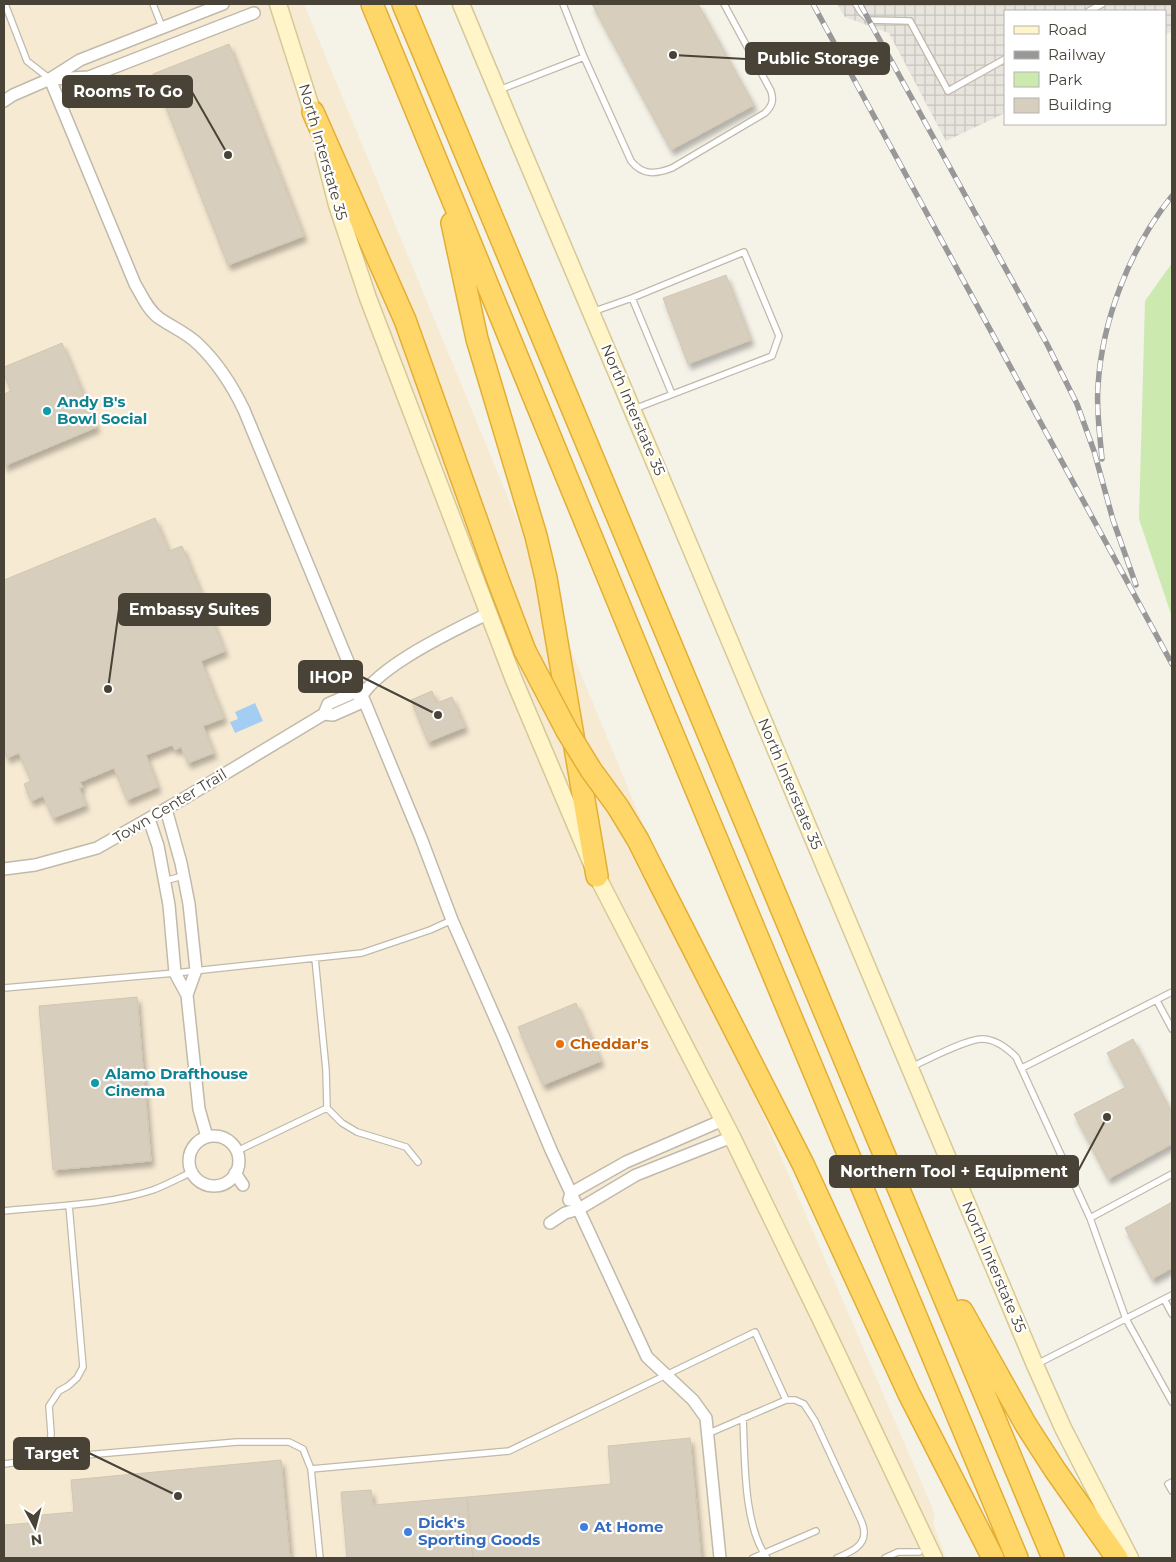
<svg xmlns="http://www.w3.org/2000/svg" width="1176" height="1562" viewBox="0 0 1176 1562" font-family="Montserrat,sans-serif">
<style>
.commercial{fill:#f7ead3}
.industrial{fill:url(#industrial-grid)}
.green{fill:#cceab0}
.water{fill:#a3cdf3}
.building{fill:#d7cebd;stroke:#d2c7b0;filter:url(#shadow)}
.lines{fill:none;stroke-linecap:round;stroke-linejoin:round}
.service-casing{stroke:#c1baab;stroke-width:8}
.minor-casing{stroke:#c1baab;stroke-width:14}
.secondary-casing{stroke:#d6c997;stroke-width:19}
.motorway-casing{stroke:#e3ae34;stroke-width:24}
.service{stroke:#fff;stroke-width:5.5}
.minor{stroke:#fff;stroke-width:11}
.secondary{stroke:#fff5c8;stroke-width:16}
.motorway{stroke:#ffd769;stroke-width:21}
.rail-casing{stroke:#989898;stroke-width:5.5}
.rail{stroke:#fff;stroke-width:4;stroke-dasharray:11;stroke-linecap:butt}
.motorway-bridge-casing{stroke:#e3ae34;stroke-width:24;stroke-linecap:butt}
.motorway-bridge{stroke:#ffd769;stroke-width:21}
.culture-dot{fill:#0f9aa8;stroke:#fff;stroke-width:2}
.food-dot{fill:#e8710a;stroke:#fff;stroke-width:2}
.shop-dot{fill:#3f7fe0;stroke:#fff;stroke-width:2}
.labels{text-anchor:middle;stroke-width:4.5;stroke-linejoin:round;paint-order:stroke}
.street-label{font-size:15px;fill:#494337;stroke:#fff}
.culture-label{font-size:15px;font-weight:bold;fill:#0d838f;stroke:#fff;text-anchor:start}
.food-label{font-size:15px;font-weight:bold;fill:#c56008;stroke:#fff;text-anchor:start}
.shop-label{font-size:15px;font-weight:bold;fill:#366cbe;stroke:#fff;text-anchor:start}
.leader{fill:none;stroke:#494337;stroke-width:2}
.callout-dot{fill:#494337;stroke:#fff;stroke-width:2}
.callout{fill:#494337;stroke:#494337;stroke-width:2}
.callout-label{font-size:16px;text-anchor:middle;font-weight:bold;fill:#fff}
</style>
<defs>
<pattern id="industrial-grid" width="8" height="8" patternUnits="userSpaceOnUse" patternTransform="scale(1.25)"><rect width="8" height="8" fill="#e7e3dd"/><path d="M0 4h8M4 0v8" fill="none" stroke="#c8c4be"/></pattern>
<filter id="shadow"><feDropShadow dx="3" dy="5.5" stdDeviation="2.5" flood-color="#0004"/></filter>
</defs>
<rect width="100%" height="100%" fill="#f5f2e8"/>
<path class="commercial" d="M4,4h300l470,1137 158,366 3,8 -2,8 13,35h-942z"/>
<path class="industrial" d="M837,4h335v27l-7,4v-24h-160v102l-59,28 -57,-108 -44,-16z"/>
<path class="green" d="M1172,263v354l-33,-98 6,-218z"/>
<path class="water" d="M255,703l8,18 -28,12 -5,-11 8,-3 -3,-7z"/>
<path class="building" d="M592,4h106l56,101 -83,45z
M229,44l75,192 -76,29 -75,-191z
M726,275l25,65 -63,24 -25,-66z
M62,343l35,84 -93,39v-72l7,-3 -7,-17v-7z
M155,518l14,33 13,-5 43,105 -24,10 23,57 -21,8 11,27 -26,10 -7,-16 -6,3 -3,-5 -26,10 12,32 -31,13 -13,-32 -34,14 3,5 -4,1 7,17 -33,13 -10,-22 -12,5 -7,-17 7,-3 -12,-28 -12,5 -3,-8v-170z
M432,691l5,12 15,-6 13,30 -37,15 -17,-42z
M137,997l14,164 -98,9 -14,-164z
M576,1003l25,58 -58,24 -25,-58z
M1133,1039l39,74v31l-64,35 -34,-65 52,-27 -19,-34z
M1172,1202v66l-20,11 -27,-51z
M690,1438l11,120h-228l-6,-61 144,-13 -3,-38z
M281,1460l9,98h-286v-33l38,-3 -1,-7 33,-3 -3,-32z
M371,1490l2,15 94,-8 6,61h-126l-6,-66z"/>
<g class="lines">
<g class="service-casing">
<path id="service" d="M5,4l22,57 23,18
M153,4l9,23
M563,4l21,53 47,104c12,15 25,13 41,7l93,-55c7,-7 9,-12 6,-22l-47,-87
M856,4l4,7 9,9 41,1 38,70 57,-32
M1089,11l13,-7
M499,90l85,-33
M632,298l40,96
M592,312l40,-14 112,-46 35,84 -7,20 -138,53
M164,881l19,-5
M315,958l11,112 1,38 15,15 15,9 49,15 12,15
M4,988l171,-15 187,-20 68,-23 22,-10
M1157,1001l15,28
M911,1067c16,-7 55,-28 71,-28 13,0 25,9 34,18l74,161 36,101 46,83
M1022,1068l150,-76
M237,1151l90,-43
M4,1211c47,-5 104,-6 149,-21 13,-5 26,-12 39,-18
M1090,1218l82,-44
M1164,1299l8,15
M1037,1364l135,-69
M786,1400h9l9,4 11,17 44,95c2,4 5,11 5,16 1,15 -16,21 -27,26
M743,1418c2,40 0,107 24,140
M50,1458l187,-16h52l14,7 8,20
M4,1464l46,-6 1,-25 -2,-27 10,-15 9,-5 9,-8 6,-11 -14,-162
M1172,1482l-4,2 4,7
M320,1558l-9,-89 198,-18 246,-119 31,68 -79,34
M753,1558l63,-27
M885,1558l13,-6h21"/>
</g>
<g class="minor-casing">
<path id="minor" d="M50,79l85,205c7,12 13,26 24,34 13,9 28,15 39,26 21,20 34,41 46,66l177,428 31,82 52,118 47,112 96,207 46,43 13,18 14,140
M52,79l37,-2 165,-64
M4,101l9,-6 37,-16 30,-19 143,-56
M324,714l9,1 25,-11c11,-35 99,-75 131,-91
M166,809l15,54 8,41 7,66 -9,25
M149,819l9,27 11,59 6,68 12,22 12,114 8,28
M4,869l31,-4 62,-17 86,-49 141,-85 4,-10 25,-11 8,2
M189 1161a25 25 0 1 1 50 0a25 25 0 1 1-50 0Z
M235,1173l8,12
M569,1200l2,-7 55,-31 97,-42
M550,1223l15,-10 14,-4 57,-34 96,-38"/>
</g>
<g class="secondary-casing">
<path id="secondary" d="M278,4l38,119
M461,4l51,122 120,283 403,956 28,63 67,130
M324,154l13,51 31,93 146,382 83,196 135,261 91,187 111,234"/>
</g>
<g class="motorway-casing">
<path id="motorway" d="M372,4l282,685 363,869
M403,4l650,1554
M313,112l92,208 93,260 27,71
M452,223l25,116 59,197 10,42 51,298
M654,872l149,292 106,230 84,164
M962,1311l64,114 29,45 62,88"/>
</g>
<use href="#service" class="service"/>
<use href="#minor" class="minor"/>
<use href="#secondary" class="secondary"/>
<use href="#motorway" class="motorway"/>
<g class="rail-casing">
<path id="rail" d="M813,4l359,660
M860,4l187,340 30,60 17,47 19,69 23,65
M1102,459c-2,-24 -6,-49 -4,-73 4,-66 32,-138 74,-190"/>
</g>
<use href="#rail" class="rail"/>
<g class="motorway-bridge-casing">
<path id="motorway-bridge" d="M525,651l42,80 24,39 27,37 20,33 16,32"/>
</g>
<use href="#motorway-bridge" class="motorway-bridge"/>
</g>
<g class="culture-dot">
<circle cx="47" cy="411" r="5"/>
<circle cx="95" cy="1083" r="5"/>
</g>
<circle class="food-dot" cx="560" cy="1044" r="5"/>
<g class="shop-dot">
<circle cx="584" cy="1527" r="5"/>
<circle cx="408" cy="1532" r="5"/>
</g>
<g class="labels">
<g class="street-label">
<text transform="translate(323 152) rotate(74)" y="5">North Interstate 35</text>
<text transform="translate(633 410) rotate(67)" y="5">North Interstate 35</text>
<text transform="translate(790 784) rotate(67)" y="5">North Interstate 35</text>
<text transform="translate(170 806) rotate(-31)" y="5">Town Center Trail</text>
<text transform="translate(994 1267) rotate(67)" y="5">North Interstate 35</text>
</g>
<g class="culture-label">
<text x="57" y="407">Andy B's<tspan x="57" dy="17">Bowl Social</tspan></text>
<text x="105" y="1079">Alamo Drafthouse<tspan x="105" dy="17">Cinema</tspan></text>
</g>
<g class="food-label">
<text x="570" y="1049">Cheddar's</text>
</g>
<g class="shop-label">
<text x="418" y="1528">Dick's<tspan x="418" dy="17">Sporting Goods</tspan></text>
<text x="594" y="1532">At Home</text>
</g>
</g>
<path class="leader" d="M673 55L746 59M228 155L192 92M108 689L119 609M438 715L362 677M1107 1117L1078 1171M178 1496L89 1453"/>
<g class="callout-dot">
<circle cx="673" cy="55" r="5"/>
<circle cx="228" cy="155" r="5"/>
<circle cx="108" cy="689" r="5"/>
<circle cx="438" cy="715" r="5"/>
<circle cx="1107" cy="1117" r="5"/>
<circle cx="178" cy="1496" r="5"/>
</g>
<g class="callout">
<rect x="746" y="43" width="143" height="31" rx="5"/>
<rect x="63" y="76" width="129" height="31" rx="5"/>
<rect x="119" y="594" width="151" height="31" rx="5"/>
<rect x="299" y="661" width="63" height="31" rx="5"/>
<rect x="830" y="1156" width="248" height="31" rx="5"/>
<rect x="14" y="1438" width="75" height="31" rx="5"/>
</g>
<g class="callout-label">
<text x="818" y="64">Public Storage</text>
<text x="128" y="97">Rooms To Go</text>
<text x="194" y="615">Embassy Suites</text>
<text x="331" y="683">IHOP</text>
<text x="954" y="1177">Northern Tool + Equipment</text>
<text x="52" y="1459">Target</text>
</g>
<rect width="1176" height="1562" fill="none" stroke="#494337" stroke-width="10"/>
<rect x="1004" y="10" width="162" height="115" fill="#ffffff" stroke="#b6b4af"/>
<rect x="1014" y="26" width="25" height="8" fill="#fff5c8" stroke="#b6b4af"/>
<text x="1048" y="35" font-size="15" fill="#494337">Road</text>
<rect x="1014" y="51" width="25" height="8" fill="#989898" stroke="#b6b4af"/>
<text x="1048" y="60" font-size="15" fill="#494337">Railway</text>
<rect x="1014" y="72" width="25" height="15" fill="#cceab0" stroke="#b6b4af"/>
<text x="1048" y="85" font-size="15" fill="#494337">Park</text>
<rect x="1014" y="98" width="25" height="15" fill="#d7cebd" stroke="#b6b4af"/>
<text x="1048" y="110" font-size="15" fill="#494337">Building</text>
<g transform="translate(35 1527) rotate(173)" stroke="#ffffff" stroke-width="4" paint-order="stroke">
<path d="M0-4L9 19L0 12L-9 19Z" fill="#494337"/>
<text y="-8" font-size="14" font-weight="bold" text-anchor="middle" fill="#494337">N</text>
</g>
</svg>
